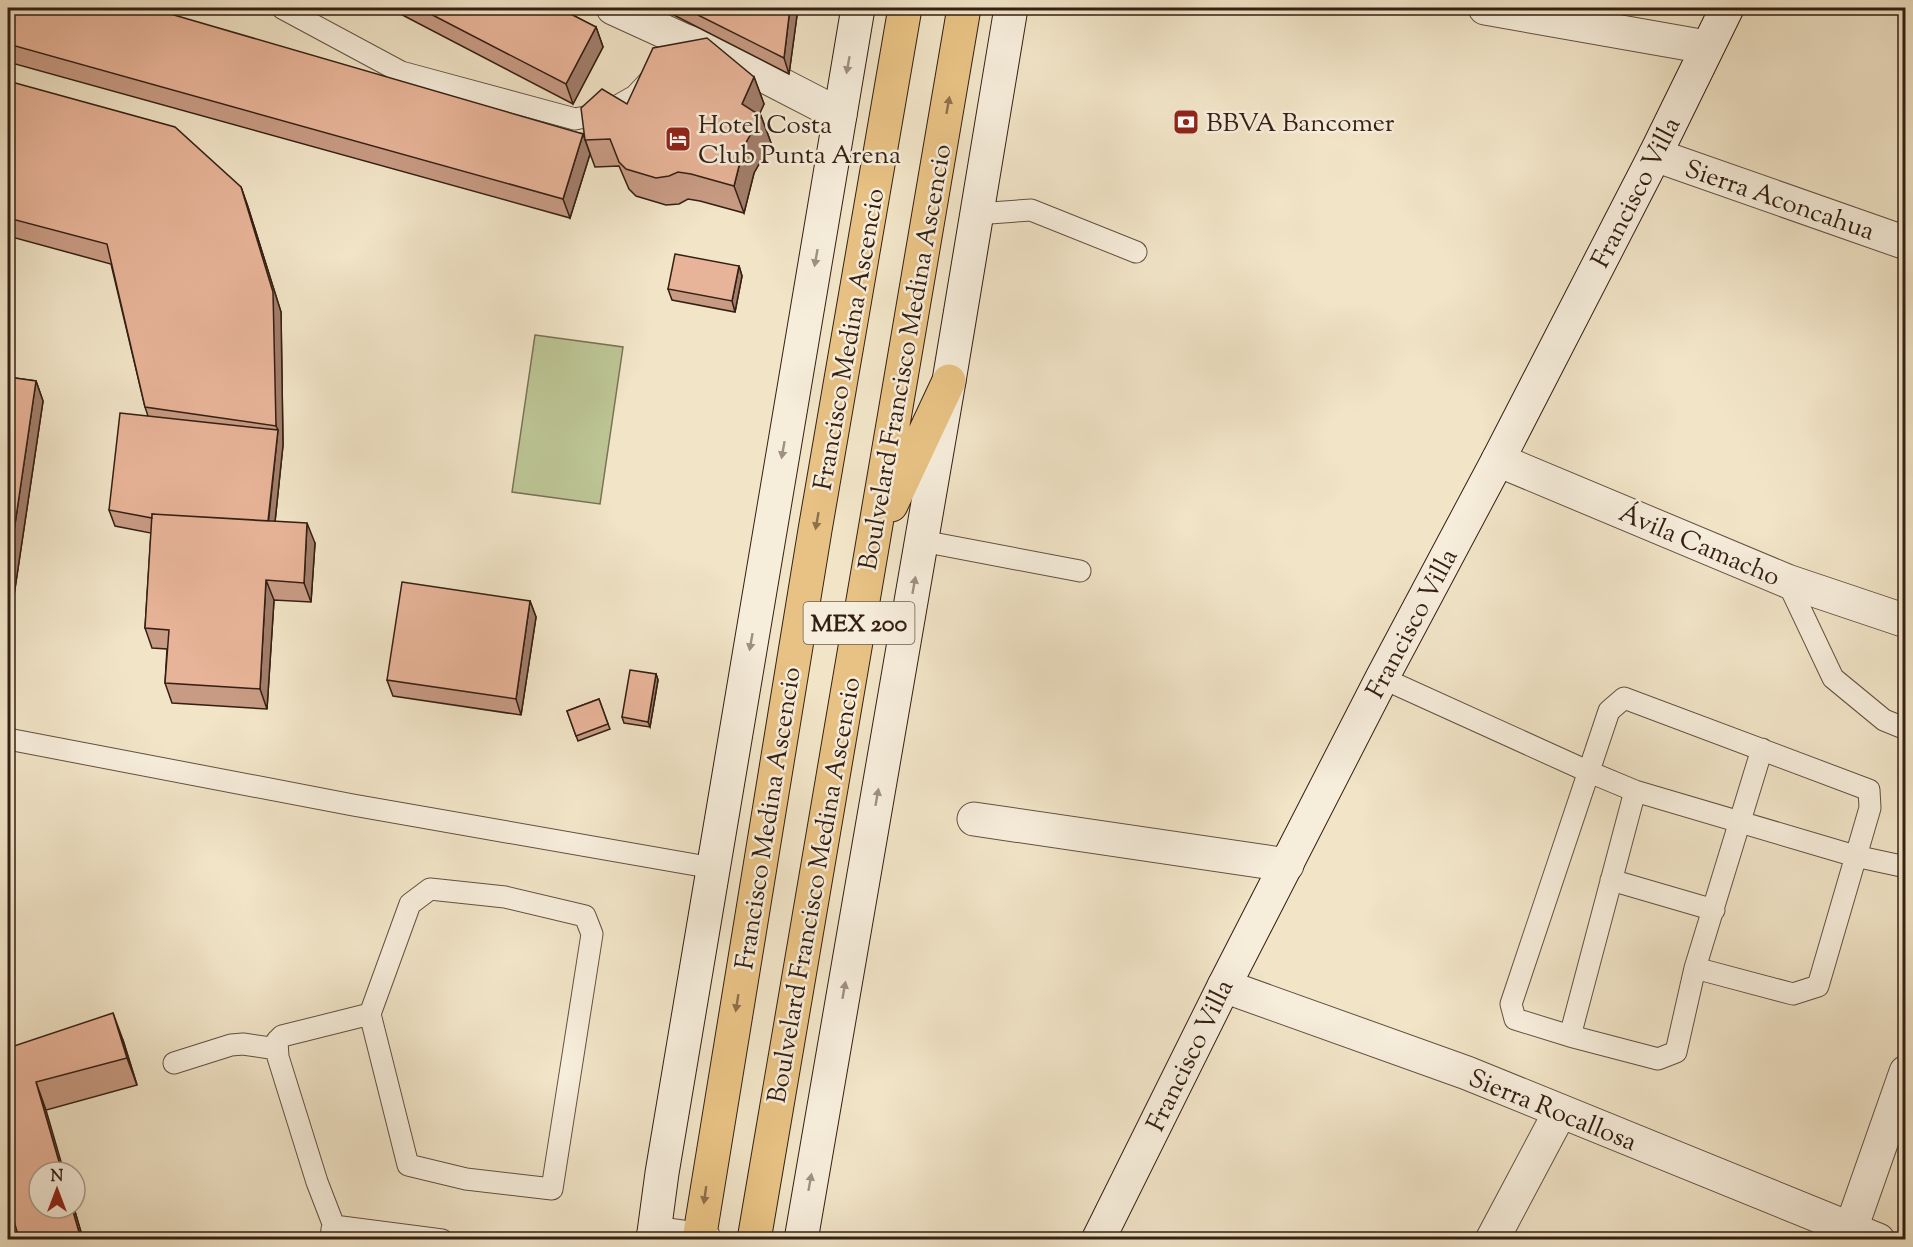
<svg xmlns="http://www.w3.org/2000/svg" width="1913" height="1247" viewBox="0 0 1913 1247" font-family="'Sorts Mill Goudy',serif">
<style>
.green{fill:#bcc494;stroke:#787254;stroke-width:1.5}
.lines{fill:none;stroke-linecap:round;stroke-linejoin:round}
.lane-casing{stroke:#635040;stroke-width:23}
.street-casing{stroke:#635040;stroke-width:35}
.secondary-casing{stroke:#341f13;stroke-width:35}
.highway-casing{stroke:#341f13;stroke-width:35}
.lane{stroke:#f6eddb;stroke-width:21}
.street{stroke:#f6eddb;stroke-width:33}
.secondary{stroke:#f6eddb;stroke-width:33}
.highway{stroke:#e8c284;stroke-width:33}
.wall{fill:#c89b84;stroke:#341f13;stroke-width:1.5}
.shaded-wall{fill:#a27e6b;stroke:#341f13;stroke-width:1.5}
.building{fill:#e8b499;stroke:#341f13;stroke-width:1.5}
.oneway{fill:#9f9081}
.oneway2{fill:#8e704c}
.labels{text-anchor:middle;stroke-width:5;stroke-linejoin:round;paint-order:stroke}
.shield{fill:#f6eddb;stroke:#6e5d4f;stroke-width:1.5}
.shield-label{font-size:24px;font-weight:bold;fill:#341f13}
.poi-label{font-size:26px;fill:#341f13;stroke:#f6eddb;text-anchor:start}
.street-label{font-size:26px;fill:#341f13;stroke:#f6eddb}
</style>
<rect width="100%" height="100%" fill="#f1e4c7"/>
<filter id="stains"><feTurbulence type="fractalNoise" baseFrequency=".00333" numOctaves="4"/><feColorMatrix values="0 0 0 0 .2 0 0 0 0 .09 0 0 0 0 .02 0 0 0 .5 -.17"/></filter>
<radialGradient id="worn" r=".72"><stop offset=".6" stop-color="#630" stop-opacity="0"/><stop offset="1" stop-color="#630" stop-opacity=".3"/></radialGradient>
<path class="green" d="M535,335l88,12 -23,157 -88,-12z"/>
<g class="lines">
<g class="lane-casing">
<path id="lane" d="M282,8l119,64 174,47 30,-6 30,-17 14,-15
M976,214l55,-4 105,42
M922,541l158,30
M1787,581l46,97 51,42 22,9
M1382,678l205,93 48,20
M8,739l345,66 360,63
M1611,880l103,30
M1695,968l98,26 25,-8 52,-178 -1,-18 -245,-92 -15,13 -98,293 4,15 55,17 88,23 18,-7 19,-84 67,-219
M1570,1036l65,-245 220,65 51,11
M174,1063l57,-18 12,-1 34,5
M334,1226l108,14
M331,1240l1,-11 2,-3 -17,-44 -39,-125 -1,-16 5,-5 88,-22 40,-110 20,-15 75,8 80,19 7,18 -40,255 -86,-10 -58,-14 -38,-151"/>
</g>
<g class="street-casing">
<path id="street" d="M613,8l70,32 39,14 118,61
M1485,8l221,39
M1655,155l251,88
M1498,460l289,121 119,40
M974,819l313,46
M1224,986l243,87 411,167
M654,1233l51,7
M1492,1240l68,-128
M1847,1240l59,-168"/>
</g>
<g class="secondary-casing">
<path id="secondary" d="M653,1240l9,-67 196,-1165
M801,1240l148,-859 62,-373
M1098,1240l126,-254 158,-308 116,-218 157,-305 72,-147"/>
</g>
<g class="highway-casing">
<path id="highway" d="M891,505l58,-124
M699,1240l116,-710 90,-522
M754,1240l210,-1232"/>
</g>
<use href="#lane" class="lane"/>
<use href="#street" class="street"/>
<use href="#secondary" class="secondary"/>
<use href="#highway" class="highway"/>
</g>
<path class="wall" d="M8,8l575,126 7,20 -20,64 -562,-156z
M389,8h170l37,19 7,20 -30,57z
M660,8h138l-9,66z
M754,77l10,27 -5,10 2,2 10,27 -17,30 -10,40 -44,-12 -12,-2 -9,5 -13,1 -30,-9 -7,-7 -10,-23 -24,1 -10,-27 42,-36z
M8,81l233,106 7,20 33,105 2,133 -8,77 40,21 -4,59 -37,-2 -7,109 -95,-6 -7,-20 2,-34 -15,-1 -7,-20 6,-95 -36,-7 -6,-16 39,-94 -3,-9 -34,-143 -103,-28z
M739,266l3,10 -7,36 -63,-12 -4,-11z
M8,377l28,4 7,20 -30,201h-5z
M530,601l6,16 -15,98 -128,-19 -6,-16z
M656,674l2,6 -8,47 -26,-4 -2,-6z
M599,699l11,30 -32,12 -11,-30z
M123,1040l14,45 -91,25 -7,98h35l9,31h-64l-11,-191z"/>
<path class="shaded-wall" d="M790,8h8l-9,66 -5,-16z
M596,27l7,20 -30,57 -7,-20z
M754,77l10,27 -12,27 -10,-27z
M761,116l10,27 -17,30 -10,40 -10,-27 10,-40z
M583,134l7,20 -20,64 -7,-19z
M241,187l7,20 33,105 2,133 -10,96 -5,-15 10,-96 -2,-4z
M739,266l3,10 -7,36 -3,-11z
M36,381l7,20 -30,201 -5,-15v-15z
M307,523l8,20 -4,59 -7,-19z
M266,580l8,20 -7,109 -7,-20z
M530,601l6,16 -15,98 -5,-16z
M656,674l2,6 -8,47 -2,-5z
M113,1013l10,27 14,45 -10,-27z
M36,1082l10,28 18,62h-2z
M72,1208h2l9,31h-2z"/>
<path class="building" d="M8,8h142l433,126 -20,65 -555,-155z
M419,8h140l37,19 -30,57z
M684,8h106l-6,50z
M707,38l47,39 -12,27 19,12 -17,30 -10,40 -43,-12 -13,-2 -9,4 -13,2 -30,-9 -7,-7 -9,-23 -25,1 -4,-32 21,-19 25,15 26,-56z
M8,81l167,46 66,60 32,105 3,134 -131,-19 -38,-163 -99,-26z
M675,254l64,12 -7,35 -64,-12z
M8,377l28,4 -28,191z
M120,413l158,17 -10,91 -116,-7v4l-43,-8z
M152,514l155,9 -3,60 -38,-3 -6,109 -95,-6 4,-53 -24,-2z
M402,582l128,19 -14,98 -129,-19z
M630,670l26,4 -8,48 -26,-5z
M599,699l9,25 -32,12 -9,-25z
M113,1013l14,45 -91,24 26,90h-23v36h33l9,31h-62l-11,-40v-151z"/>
<defs><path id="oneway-solid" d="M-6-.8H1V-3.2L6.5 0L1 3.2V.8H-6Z" transform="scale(1.5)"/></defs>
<g class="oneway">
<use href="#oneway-solid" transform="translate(848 65) rotate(100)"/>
<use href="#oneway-solid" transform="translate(816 258) rotate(100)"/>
<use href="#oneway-solid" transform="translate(783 450) rotate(100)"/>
<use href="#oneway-solid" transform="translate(914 585) rotate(-80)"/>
<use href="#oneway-solid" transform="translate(751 642) rotate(100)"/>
<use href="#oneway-solid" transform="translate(877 797) rotate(-80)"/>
<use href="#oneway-solid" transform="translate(844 990) rotate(-80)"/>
<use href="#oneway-solid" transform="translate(810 1182) rotate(-80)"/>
</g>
<g class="oneway2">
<use href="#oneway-solid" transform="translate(948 105) rotate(-80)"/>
<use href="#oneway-solid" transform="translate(817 521) rotate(100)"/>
<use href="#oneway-solid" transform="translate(737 1003) rotate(99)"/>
<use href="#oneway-solid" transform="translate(705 1195) rotate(98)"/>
</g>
<defs>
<g id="bank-square" transform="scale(1.35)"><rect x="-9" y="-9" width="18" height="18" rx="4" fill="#8f2418" stroke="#f6eddb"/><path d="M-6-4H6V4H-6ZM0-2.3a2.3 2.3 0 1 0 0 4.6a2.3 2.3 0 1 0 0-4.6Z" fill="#fff"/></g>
<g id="hotel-square" transform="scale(1.35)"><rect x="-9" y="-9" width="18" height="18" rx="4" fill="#8f2418" stroke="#f6eddb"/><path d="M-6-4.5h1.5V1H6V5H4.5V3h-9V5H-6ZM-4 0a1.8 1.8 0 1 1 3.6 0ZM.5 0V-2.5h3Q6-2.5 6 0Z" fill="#fff"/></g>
</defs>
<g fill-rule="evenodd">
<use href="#bank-square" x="1186" y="122"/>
<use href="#hotel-square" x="678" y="139"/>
</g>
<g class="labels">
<rect class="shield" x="803.5" y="602" width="111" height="42" rx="4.5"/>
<g class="shield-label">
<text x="859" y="631">MEX 200</text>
</g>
<g class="poi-label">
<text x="1206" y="131">BBVA Bancomer</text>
<text x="698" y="133">Hotel Costa<tspan x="698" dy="30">Club Punta Arena</tspan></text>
</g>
<g class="street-label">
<text transform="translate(1635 192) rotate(-63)" y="9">Francisco Villa</text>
<text transform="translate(1780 199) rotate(19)" y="9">Sierra Aconcahua</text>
<text transform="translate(848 339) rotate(-80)" y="9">Francisco Medina Ascencio</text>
<text transform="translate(904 357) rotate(-80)" y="9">Boulvelard Francisco Medina Ascencio</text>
<text transform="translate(1700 544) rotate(23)" y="9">Ávila Camacho</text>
<text transform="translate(1411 623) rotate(-62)" y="9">Francisco Villa</text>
<text transform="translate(767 818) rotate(-81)" y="9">Francisco Medina Ascencio</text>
<text transform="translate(813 890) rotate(-80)" y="9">Boulvelard Francisco Medina Ascencio</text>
<text transform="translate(1189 1055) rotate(-64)" y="9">Francisco Villa</text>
<text transform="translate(1553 1109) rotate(22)" y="9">Sierra Rocallosa</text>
</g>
</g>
<rect width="1913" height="1247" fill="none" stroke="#f1e4c7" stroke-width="30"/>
<rect x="9" y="9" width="1895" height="1229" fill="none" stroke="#341f13" stroke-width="3"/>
<rect x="15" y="15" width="1883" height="1217" fill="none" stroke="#341f13" stroke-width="1.5"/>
<g transform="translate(57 1190)"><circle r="28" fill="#f6eddb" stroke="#a89b8b" stroke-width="1.5"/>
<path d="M0-4.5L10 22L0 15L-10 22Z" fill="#8f2418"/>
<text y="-9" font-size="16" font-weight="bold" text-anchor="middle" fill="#341f13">N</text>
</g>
<rect width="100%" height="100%" filter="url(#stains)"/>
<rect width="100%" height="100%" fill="url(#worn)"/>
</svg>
